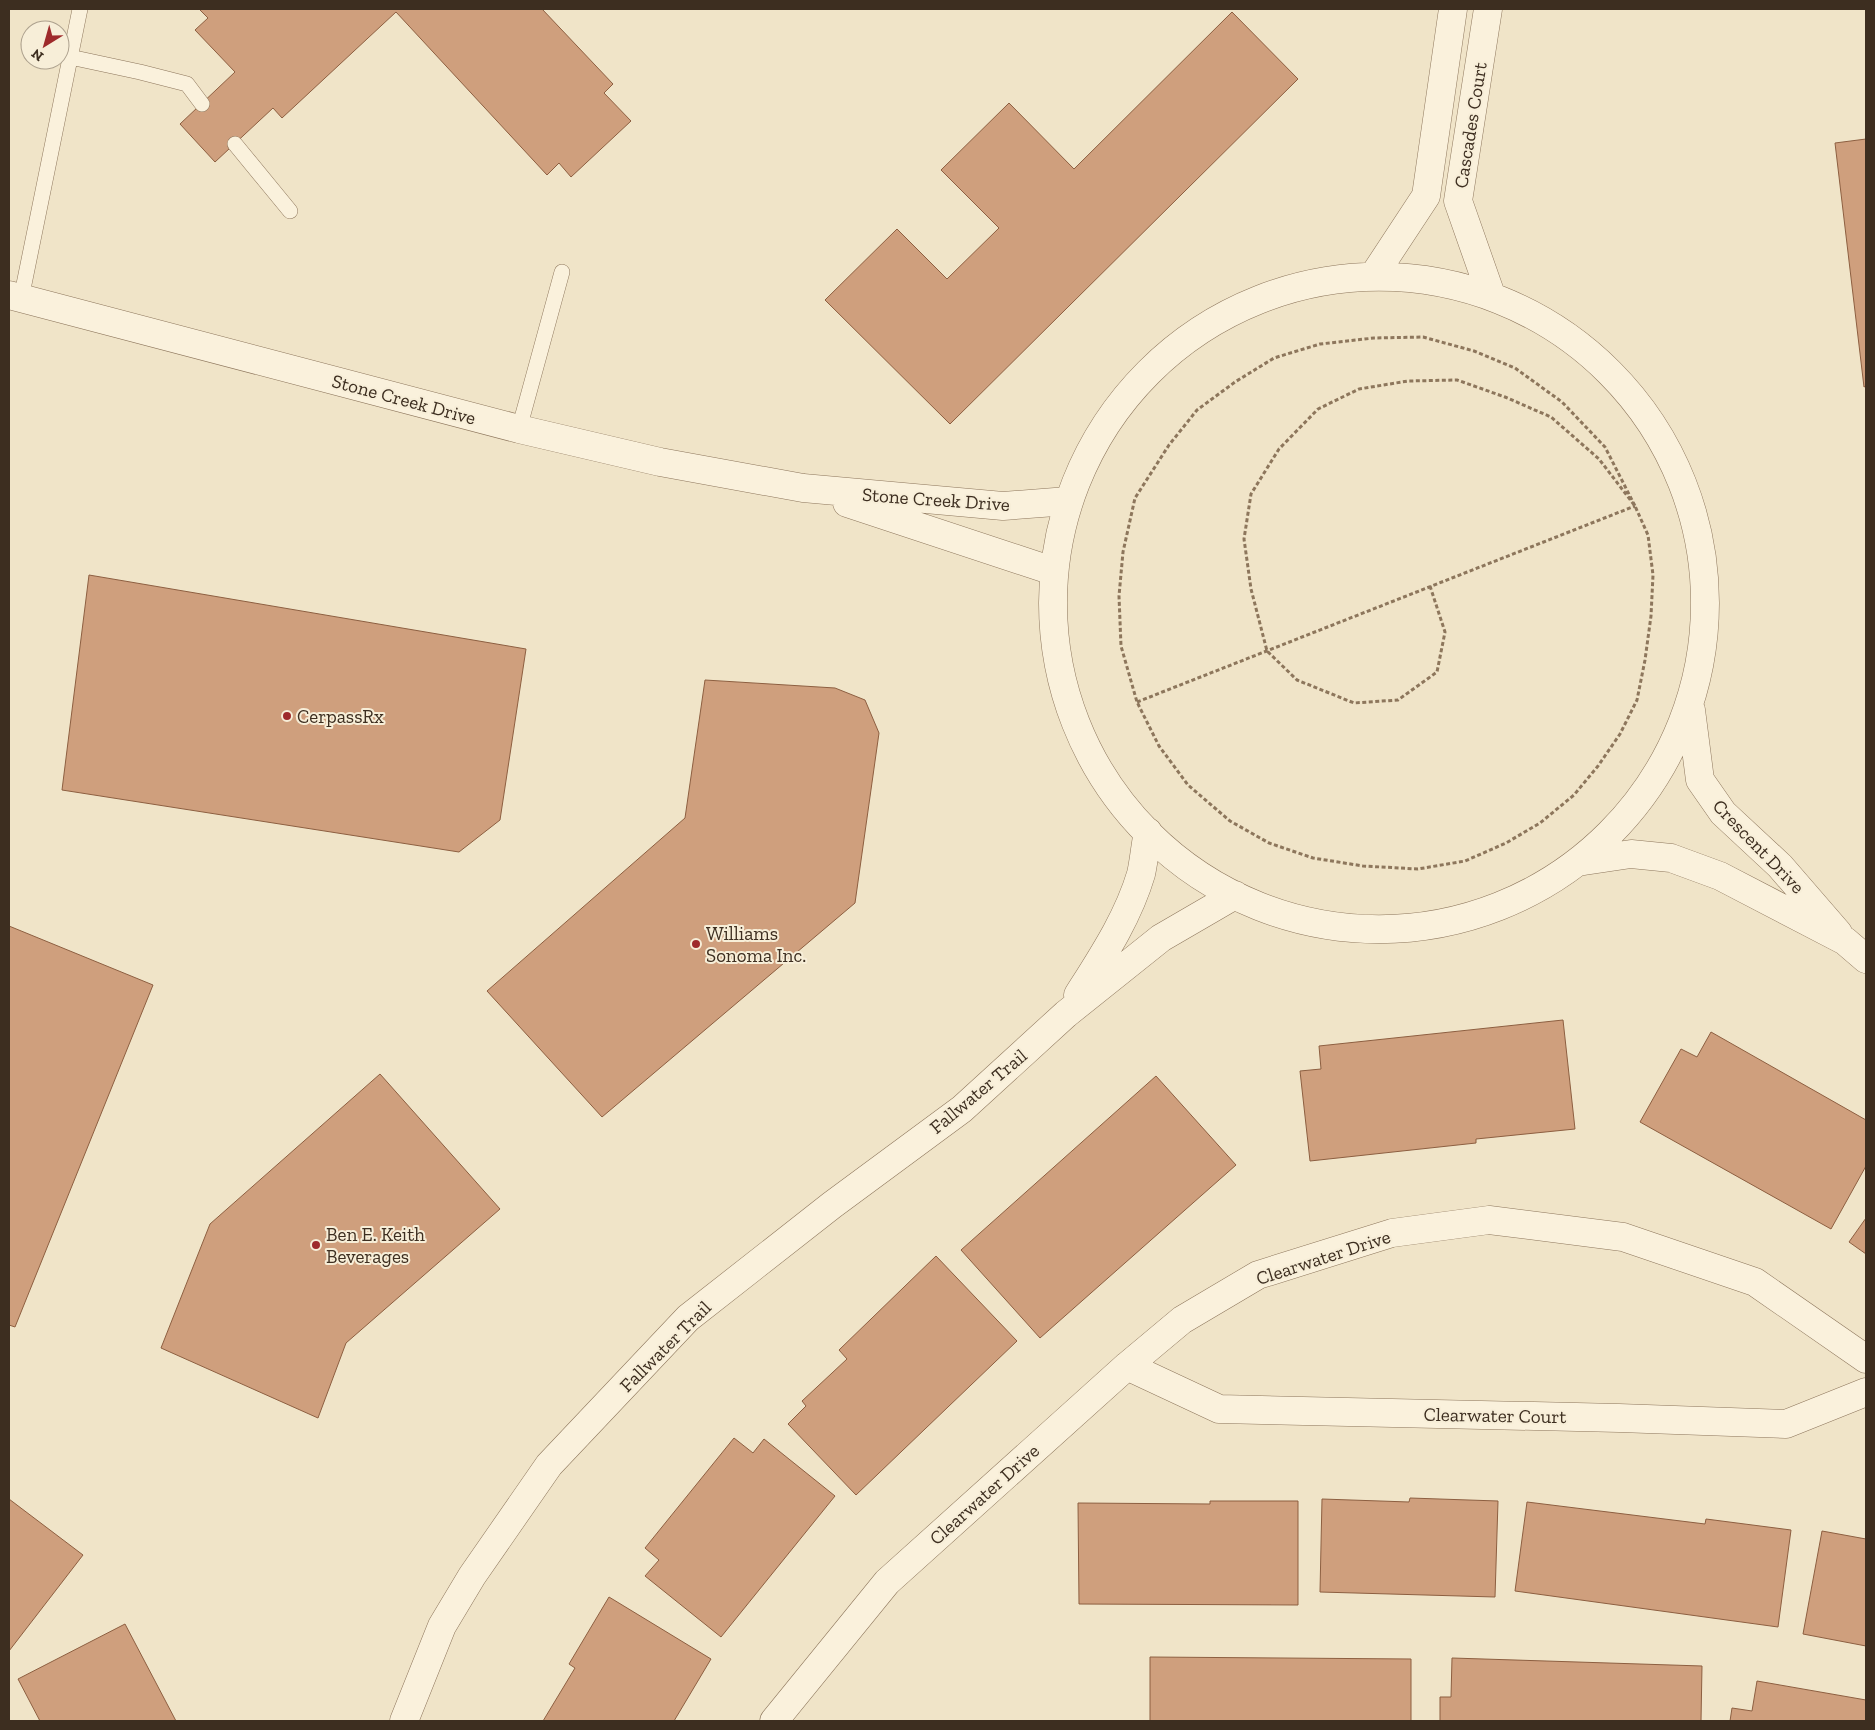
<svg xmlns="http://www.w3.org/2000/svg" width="1875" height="1730" viewBox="0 0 1875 1730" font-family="'Zilla Slab',serif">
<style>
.building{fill:#cf9f7d;stroke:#8d5f41}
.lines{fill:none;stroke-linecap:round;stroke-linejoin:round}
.service-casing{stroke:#8d765c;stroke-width:16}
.minor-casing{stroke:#8d765c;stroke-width:29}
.path{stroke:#8d765c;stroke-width:3;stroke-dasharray:4 2.5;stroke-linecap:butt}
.service{stroke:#faf1dc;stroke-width:15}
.minor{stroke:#faf1dc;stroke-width:28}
.poi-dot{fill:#9e2a2b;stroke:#f7eed8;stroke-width:2}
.labels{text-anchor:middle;stroke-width:4;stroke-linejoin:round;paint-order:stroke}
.street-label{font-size:19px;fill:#3d2e20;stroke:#f7eed8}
.poi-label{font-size:19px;fill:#3d2e20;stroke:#f7eed8;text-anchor:start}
</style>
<rect width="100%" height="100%" fill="#f0e4c8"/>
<path class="building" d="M199,9h343l71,75 -9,9 27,28 -60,56 -12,-14 -12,12 -151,-163 -114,106 -9,-10 -58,54 -35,-38 55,-52 -40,-42 13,-12z
M1232,12l66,67 -348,345 -125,-124 72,-71 50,50 52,-51 -58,-58 68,-67 65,66z
M1866,139v247l-2,1 -29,-244z
M89,575l437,74 -26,171 -41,32 -397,-62z
M705,680l130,8 30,12 14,33 -24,170 -253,214 -115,-126 198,-173z
M9,926l144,59 -138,342 -6,-2z
M1563,1020l12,109 -99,10v4l-166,18 -10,-90 21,-2 -2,-23z
M1711,1032l155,88v46l-35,63 -191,-107 41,-73 16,8z
M380,1074l120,135 -154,134 -28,75 -157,-70 49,-124z
M1156,1076l80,89 -196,173 -79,-88z
M1866,1218v36l-17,-12z
M936,1256l81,85 -161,154 -68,-71 18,-18 -4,-5 45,-42 -8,-9z
M734,1438l19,15 11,-14 71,57 -114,141 -76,-61 14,-16 -14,-12z
M1410,1498l88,3 -3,96 -175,-5 2,-93 87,3z
M9,1499l74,56 -74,96z
M1210,1501h88v104l-219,-1 -1,-101 132,1z
M1527,1502l178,22 1,-5 85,11 -13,97 -263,-36z
M1822,1531l44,8v107l-63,-12z
M609,1597l102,62 -37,62h-131l32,-53 -6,-4z
M125,1624l51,97h-136l-22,-42z
M1150,1657l261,2v62h-261z
M1452,1658l250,8 -1,55h-261v-24h11z
M1757,1681l109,19v21h-136l2,-13 20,3z"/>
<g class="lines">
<g class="service-casing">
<path id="service" d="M70,57l70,15 47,12 15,20
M235,144l55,67
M21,299l59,-290
M519,429l43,-157"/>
</g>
<g class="minor-casing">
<path id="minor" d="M1488,9l-30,192 33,94
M1374,275l52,-79 27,-187
M1053 603a326 326 0 1 1 652 0a326 326 0 1 1-652 0Z
M9,295l510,134 141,33 143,26 200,18 65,-5
M847,503l206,68
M1691,710l9,70 23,33 57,53 58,67
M1584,861l47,-7 40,4 49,18 125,65 21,18
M1078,995c24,-38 50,-77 63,-121 3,-13 4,-28 7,-42
M1127,1366l92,43 400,9 167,6 80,-32
M404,1721l38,-95 30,-50 77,-111 139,-147 144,-113 130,-96 104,-95 95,-76 74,-43
M774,1721l113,-139 240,-216 55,-46 76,-45 134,-42 97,-13 134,17 132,45 111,77"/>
</g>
<path class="path" d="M1430,586l15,46 -8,40 -39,28 -44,3 -57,-23 -30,-29 -16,-62 -7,-50 7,-45 28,-45 39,-40 41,-20 49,-8 49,-1 48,17 46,20 48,42 36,47 13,29 5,40 -2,41 -6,44 -8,40 -17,34 -22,32 -24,29 -34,28 -34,20 -41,18 -47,8 -55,-3 -50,-8 -44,-15 -39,-22 -42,-36 -29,-39 -22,-44 -16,-56 -2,-50 4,-44 12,-54 34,-53 28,-35 38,-28 39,-24 46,-14 54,-6 49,-1 51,14 41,17 47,34 43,45 30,59
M1137,702l498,-196"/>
<use href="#service" class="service"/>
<use href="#minor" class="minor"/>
</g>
<g class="poi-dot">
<circle cx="287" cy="716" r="5"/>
<circle cx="696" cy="944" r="5"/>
<circle cx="316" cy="1245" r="5"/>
</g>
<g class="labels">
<g class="street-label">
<text transform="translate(1470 125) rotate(-81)" y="7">Cascades Court</text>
<text transform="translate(404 399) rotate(15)" y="7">Stone Creek Drive</text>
<text transform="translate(936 499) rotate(4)" y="7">Stone Creek Drive</text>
<text transform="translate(1759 846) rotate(46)" y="7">Crescent Drive</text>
<text transform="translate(978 1091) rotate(-40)" y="7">Fallwater Trail</text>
<text transform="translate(1323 1257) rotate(-18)" y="7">Clearwater Drive</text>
<text transform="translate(665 1346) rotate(-45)" y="7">Fallwater Trail</text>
<text transform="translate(1495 1415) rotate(1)" y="7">Clearwater Court</text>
<text transform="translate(984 1494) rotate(-42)" y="7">Clearwater Drive</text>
</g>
<g class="poi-label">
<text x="297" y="723">CerpassRx</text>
<text x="706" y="940">Williams<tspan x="706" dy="22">Sonoma Inc.</tspan></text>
<text x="326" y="1241">Ben E. Keith<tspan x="326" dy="22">Beverages</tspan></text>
</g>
</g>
<rect width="1875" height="1730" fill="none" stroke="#3d2e20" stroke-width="20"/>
<g transform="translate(45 45) rotate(217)"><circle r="24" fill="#f7eed8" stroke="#ada18e"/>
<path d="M0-4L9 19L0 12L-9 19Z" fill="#9e2a2b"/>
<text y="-8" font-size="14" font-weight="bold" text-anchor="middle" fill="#3d2e20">N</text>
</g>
</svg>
